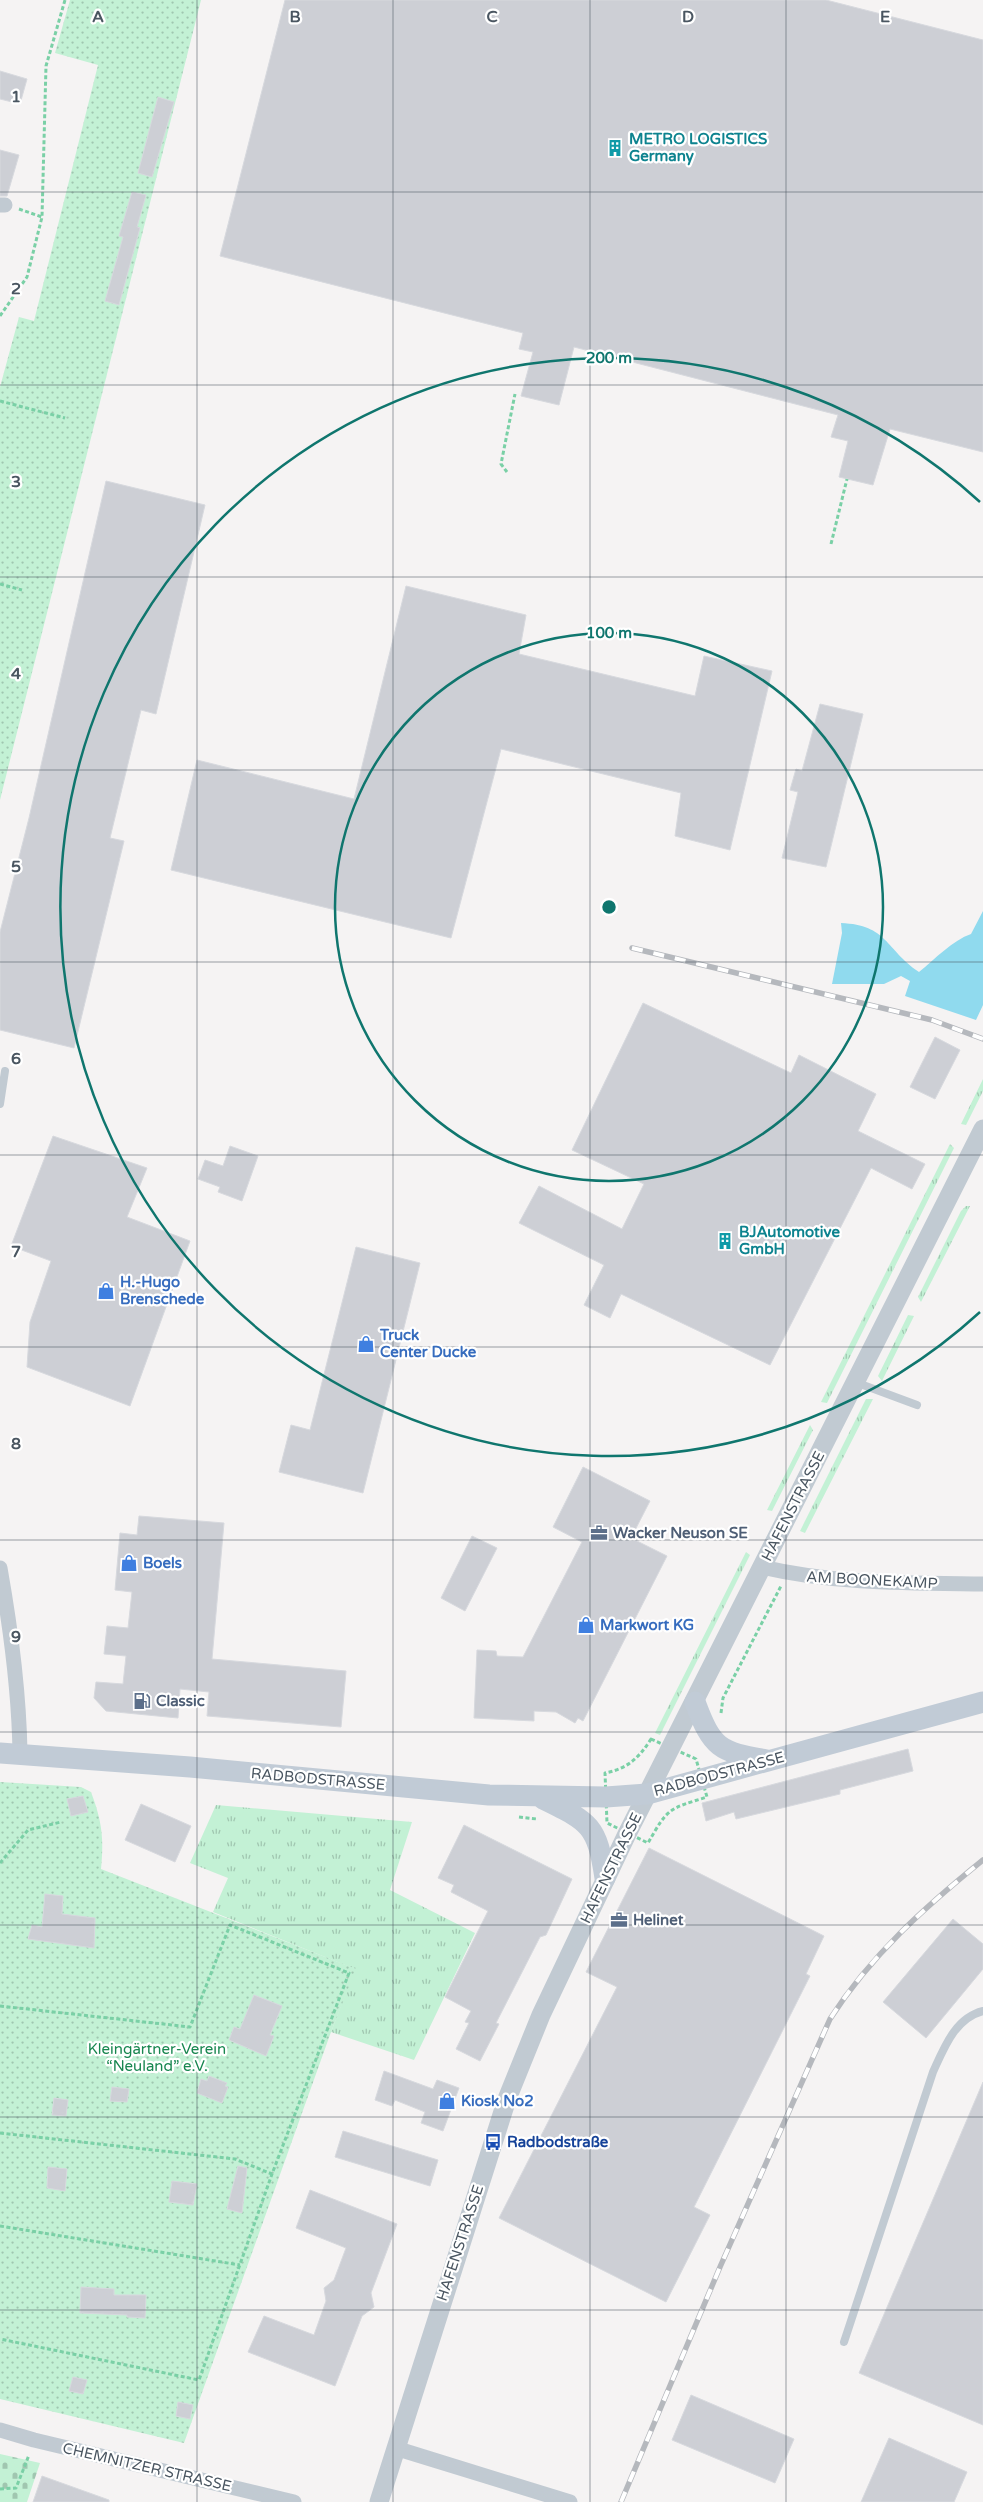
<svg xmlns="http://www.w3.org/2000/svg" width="983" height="2502" viewBox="0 0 983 2502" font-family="'Varela Round',sans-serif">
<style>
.grass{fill:url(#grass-tufts)}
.cemetery{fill:url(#cemetery-stones)}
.garden{fill:url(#garden-dots)}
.water{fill:#90daee}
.building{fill:#cdcfd5;stroke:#d7d9de}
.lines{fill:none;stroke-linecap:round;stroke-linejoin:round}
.path{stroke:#7ad0a6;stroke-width:3;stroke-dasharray:4 2.5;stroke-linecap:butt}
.service{stroke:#c1cad2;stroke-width:8}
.minor{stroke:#c1cad2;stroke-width:15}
.tertiary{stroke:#c1cad2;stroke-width:19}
.secondary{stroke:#c1cbd6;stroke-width:21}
.rail-casing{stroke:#b5b8bd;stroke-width:5.5}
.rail{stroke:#fff;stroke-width:4;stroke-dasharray:11;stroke-linecap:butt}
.grid{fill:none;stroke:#4a5661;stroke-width:1;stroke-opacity:0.55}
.ring{fill:none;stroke:#0f766e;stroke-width:2.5}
.labels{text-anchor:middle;stroke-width:4.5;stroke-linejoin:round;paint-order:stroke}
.culture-label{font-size:15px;font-weight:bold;fill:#0d838f;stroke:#fff;text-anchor:start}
.shop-label{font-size:15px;font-weight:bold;fill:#366cbe;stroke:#fff;text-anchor:start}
.street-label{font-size:15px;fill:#4a5661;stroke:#fff}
.service-label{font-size:15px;font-weight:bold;fill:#4e5e75;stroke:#fff;text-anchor:start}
.park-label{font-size:15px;fill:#17864f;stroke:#fff}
.transit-label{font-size:15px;font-weight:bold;fill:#164399;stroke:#fff;text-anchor:start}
.grid-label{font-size:16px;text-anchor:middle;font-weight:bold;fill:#4a5661;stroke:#fff;stroke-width:4.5;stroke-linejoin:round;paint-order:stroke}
.centre{fill:#0f766e;stroke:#fff;stroke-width:2.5}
.ring-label{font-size:15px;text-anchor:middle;font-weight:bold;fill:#0f766e;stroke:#fff;stroke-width:4.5;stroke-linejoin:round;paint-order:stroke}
</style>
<defs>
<pattern id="grass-tufts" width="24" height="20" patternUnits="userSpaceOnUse" patternTransform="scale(1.25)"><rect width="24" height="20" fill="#c3f1d5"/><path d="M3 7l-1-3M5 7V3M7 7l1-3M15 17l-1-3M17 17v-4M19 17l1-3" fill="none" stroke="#a0c6b0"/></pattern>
<pattern id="cemetery-stones" width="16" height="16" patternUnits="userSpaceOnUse" patternTransform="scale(1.25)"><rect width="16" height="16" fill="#c3f1d5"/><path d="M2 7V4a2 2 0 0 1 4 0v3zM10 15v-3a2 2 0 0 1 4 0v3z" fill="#a0c6b0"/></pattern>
<pattern id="garden-dots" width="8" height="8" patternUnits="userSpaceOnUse" patternTransform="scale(1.25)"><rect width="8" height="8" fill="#c3f1d5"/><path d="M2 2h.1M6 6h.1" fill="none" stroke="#a0c6b0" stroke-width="1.8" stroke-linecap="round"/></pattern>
</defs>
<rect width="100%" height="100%" fill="#f5f3f3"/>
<path class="grass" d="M983,1079v12l-17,34 -5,-1z
M950,1144l4,4 -127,255 -6,-1z
M966,1206h4l-49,96 -3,-5 43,-86z
M908,1315l6,1 -32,65 -4,-5z
M866,1399h7l-68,134 -5,-2z
M810,1425l3,5 -41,81 -5,-1z
M746,1552l4,3 -90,180 -5,-2z
M216,1805l196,17 -22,68 85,43 -61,127 -83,-28 24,-63 -142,-57 15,-34 -38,-15z"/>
<path class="cemetery" d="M0,2454l40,9 -13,39h-27z"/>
<path class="garden" d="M70,0h131l-201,800v-413l19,-70 15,4 64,-256 -43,-12z
M0,1782l81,5 10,5c11,29 13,46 10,77l255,100 -25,63 -147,411 -184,-44z"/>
<path class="water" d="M983,911v94l-7,15 -71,-24 5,-15 -9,-5 -17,8h-52l10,-51 -1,-10c47,2 44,26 78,49 16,-13 34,-32 52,-38z"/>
<path class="building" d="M285,0h541l157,40v412l-93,-23 -17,56 -34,-8 9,-36 -17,-4 7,-22 -264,-68 -15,58 -38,-9 12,-44 -14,-3 4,-16 -303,-77z
M0,71l27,8 -7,25 -20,-5z
M158,97l16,5 -22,75 -14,-4z
M0,150l19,5 -12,41h-7z
M132,192l14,3 -9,32 3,1 -21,77 -14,-4 18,-64 -4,-1z
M106,481l99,24 -49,209 -15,-4 -31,128 14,3 -50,207 -74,-18v-98l29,-114z
M406,586l120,29 -7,39 176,42 9,-40 68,15 -42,179 -55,-14 6,-43 -180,-44 -50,189 -280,-68 26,-110 157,39z
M820,704l43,10 -37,153 -44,-9 16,-66 -8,-2 6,-21 6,2z
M643,1003l148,70 8,-18 77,39 -18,37 67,33 -13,25 -41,-21 -101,197 -149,-71 -11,24 -26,-13 20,-40 -85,-42 20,-37 83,43 22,-45 -72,-34z
M935,1037l25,13 -25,49 -25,-12z
M53,1136l94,32 -20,49 63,24 -60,165 -103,-39 3,-45 21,-61 -40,-15z
M230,1146l28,10 -16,45 -24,-9 2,-5 -22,-8 7,-19 18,6z
M356,1247l64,16 -57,230 -84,-21 12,-47 19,5z
M583,1467l67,34 -19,37 36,18 -84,165 -5,-3 -3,5 -19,-11 -22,-1v10l-60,-3 3,-68 19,1 1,5 26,1 59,-115 -29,-15z
M139,1516l85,7 -12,136 134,12 -5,56 -134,-11 2,-24 -29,-3 -2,29 -72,-7 -12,-13 2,-16 27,2 3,-28 -22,-2 3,-28 21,2 4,-36 -17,-2 5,-57 17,2z
M472,1536l25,12 -32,63 -24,-13z
M908,1749l5,22 -73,19v4l-104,25 -2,-7 -28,9 -4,-18z
M83,1796l5,16 -17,4 -4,-17z
M141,1804l50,22 -16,36 -50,-22z
M464,1825l108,54 -26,56 -6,2 -44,86 3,1 -19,37 -24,-12 13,-26 -4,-1 6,-11 -26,-14 43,-86 -37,-19 3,-7 -16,-7z
M649,1848l175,88 -18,38 4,2 -116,231 16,8 -44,87 -167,-84 118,-231 -31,-15z
M45,1894l18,2 -1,18 33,4 -1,30 -66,-9 4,-14 10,2z
M953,1919l30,25v25l-57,69 -43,-36z
M254,1995l28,11 -12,29 4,1 -8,20 -37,-16 5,-13 6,2z
M384,2071l49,18 4,-9 22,8 -16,43 -22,-8 4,-11 -30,-12 -3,6 -17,-6z
M209,2076l18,7 -2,3 3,1 -6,16 -25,-10 4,-14 6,2z
M983,2082v343l-124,-52z
M112,2087l17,2 -2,13 -17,-1z
M54,2098l14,2 -2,16 -14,-1z
M343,2131l95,29 -8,26 -95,-29z
M238,2166l9,2 -5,45 -15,-4z
M48,2167l19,2 -2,22 -18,-3z
M172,2181l25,3 -4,21 -24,-3z
M310,2190l87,34 -26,69 3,14 -12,9 -27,70 -87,-34 16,-36 50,19 12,-34 -2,-13 10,-8 12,-32 -50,-20z
M81,2287l33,2v6h32l-1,23 -18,-1v-2l-47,-2z
M73,2377l14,3 -4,14 -14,-3z
M691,2395l103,44 -19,44 -103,-43z
M178,2402l15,3 -3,14 -14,-3z
M889,2438l78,34 -13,30h-93z
M42,2476l67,24v2h-76z"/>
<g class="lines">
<path class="path" d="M19,209l23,8
M0,316l27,-39 15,-60 4,-151 19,-66
M0,401l65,17
M507,472l-6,-8 14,-70
M831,544l16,-65
M0,584l22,6
M721,1713l2,-15 58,-112
M651,1739l45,20 11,38c-39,12 -39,11 -59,46l-41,-20 -2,-50c22,-4 34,-15 46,-34z
M519,1817l18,2
M0,1863l28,-33 33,-8
M0,2006l190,21 40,-102 119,48 -77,201 -73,206 -199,-41
M0,2133l235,26 37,15
M0,2226l240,39
M0,2489l16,-1 13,-33"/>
<path class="service" d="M0,1104l5,-33
M855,1382l62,23
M844,2342l89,-270c11,-24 22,-54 50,-61"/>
<path class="minor" d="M0,205h5
M762,1567c72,17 147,16 221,17
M0,1568c11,62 19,122 20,185
M0,2430l34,10 260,62
M395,2448l175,54"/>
<path class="tertiary" d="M379,2502l128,-403 34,-84 86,-181 356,-705"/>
<path class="secondary" d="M695,1702c17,46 24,50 72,58
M0,1753l190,14 299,28 117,2 41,-3 336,-92
M543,1799c47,23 54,26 62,79"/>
<g class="rail-casing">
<path id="rail" d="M632,948l300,72 51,19
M621,2502l99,-235 110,-248c41,-64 95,-112 153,-159"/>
</g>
<use href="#rail" class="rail"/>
</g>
<path class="grid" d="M197,0v2502M393,0v2502M590,0v2502M786,0v2502M0,192h983M0,385h983M0,577h983M0,770h983M0,962h983M0,1155h983M0,1347h983M0,1540h983M0,1732h983M0,1925h983M0,2117h983M0,2310h983"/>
<g class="ring">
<circle cx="609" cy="907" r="274"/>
<path d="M980 1312A549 549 0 1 1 980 502"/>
</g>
<defs>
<g id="building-bare" transform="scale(1.35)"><path d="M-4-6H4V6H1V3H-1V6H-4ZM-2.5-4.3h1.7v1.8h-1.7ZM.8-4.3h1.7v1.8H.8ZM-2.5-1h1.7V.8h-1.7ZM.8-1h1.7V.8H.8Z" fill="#0f9aa8" stroke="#fff" stroke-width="2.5" paint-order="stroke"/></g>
<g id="shop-bare" transform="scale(1.35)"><path d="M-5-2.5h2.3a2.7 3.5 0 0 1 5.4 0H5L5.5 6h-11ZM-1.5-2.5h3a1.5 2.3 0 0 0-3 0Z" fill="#3f7fe0" stroke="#fff" stroke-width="2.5" paint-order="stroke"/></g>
<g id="office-bare" transform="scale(1.35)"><path d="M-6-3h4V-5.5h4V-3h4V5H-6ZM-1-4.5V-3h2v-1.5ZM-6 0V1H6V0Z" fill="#5c6f8a" stroke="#fff" stroke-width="2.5" paint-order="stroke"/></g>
<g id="fuel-bare" transform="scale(1.35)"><path d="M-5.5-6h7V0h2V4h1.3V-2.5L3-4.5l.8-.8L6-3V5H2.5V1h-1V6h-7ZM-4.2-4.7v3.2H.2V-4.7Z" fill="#5c6f8a" stroke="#fff" stroke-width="2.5" paint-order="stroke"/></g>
<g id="bus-bare" transform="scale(1.35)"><path d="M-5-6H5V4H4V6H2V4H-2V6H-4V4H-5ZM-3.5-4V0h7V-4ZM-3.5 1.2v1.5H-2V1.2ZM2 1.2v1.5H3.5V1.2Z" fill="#1a4fb4" stroke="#fff" stroke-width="2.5" paint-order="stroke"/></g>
</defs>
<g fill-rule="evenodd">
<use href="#building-bare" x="615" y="148"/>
<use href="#building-bare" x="725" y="1241"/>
<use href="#shop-bare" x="106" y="1291"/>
<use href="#shop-bare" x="366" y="1344"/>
<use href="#office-bare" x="599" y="1533"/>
<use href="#shop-bare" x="129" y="1563"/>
<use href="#shop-bare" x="586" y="1625"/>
<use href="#fuel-bare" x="142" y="1701"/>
<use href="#office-bare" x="619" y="1920"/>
<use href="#shop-bare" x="447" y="2101"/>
<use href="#bus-bare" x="493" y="2142"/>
</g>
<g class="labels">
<g class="culture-label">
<text x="629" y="144">METRO LOGISTICS<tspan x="629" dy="17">Germany</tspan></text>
<text x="739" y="1237">BJAutomotive<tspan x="739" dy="17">GmbH</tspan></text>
</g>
<g class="shop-label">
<text x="120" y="1287">H.-Hugo<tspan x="120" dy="17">Brenschede</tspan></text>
<text x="380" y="1340">Truck<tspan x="380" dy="17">Center Ducke</tspan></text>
<text x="143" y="1568">Boels</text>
<text x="600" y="1630">Markwort KG</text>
<text x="461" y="2106">Kiosk No2</text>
</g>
<g class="street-label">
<text transform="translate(793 1506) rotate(-63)" y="5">HAFENSTRASSE</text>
<text transform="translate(872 1580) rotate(3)" y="5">AM BOONEKAMP</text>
<text transform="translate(719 1774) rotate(-15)" y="5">RADBODSTRASSE</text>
<text transform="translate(318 1779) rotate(5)" y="5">RADBODSTRASSE</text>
<text transform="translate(611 1868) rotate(-64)" y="5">HAFENSTRASSE</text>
<text transform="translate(460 2243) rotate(-72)" y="5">HAFENSTRASSE</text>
<text transform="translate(147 2467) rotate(13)" y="5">CHEMNITZER STRASSE</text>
</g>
<g class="service-label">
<text x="613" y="1538">Wacker Neuson SE</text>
<text x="156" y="1706">Classic</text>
<text x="633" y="1925">Helinet</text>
</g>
<g class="park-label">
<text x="157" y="2054">Kleingärtner-Verein<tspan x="157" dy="17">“Neuland” e.V.</tspan></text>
</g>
<g class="transit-label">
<text x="507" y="2147">Radbodstraße</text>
</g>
</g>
<g class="grid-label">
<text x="98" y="22">A</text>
<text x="295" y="22">B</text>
<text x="492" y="22">C</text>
<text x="688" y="22">D</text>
<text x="885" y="22">E</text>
<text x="16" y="102">1</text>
<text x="16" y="294">2</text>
<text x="16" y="487">3</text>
<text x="16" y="679">4</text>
<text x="16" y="872">5</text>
<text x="16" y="1064">6</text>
<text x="16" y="1257">7</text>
<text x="16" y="1449">8</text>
<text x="16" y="1642">9</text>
</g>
<circle cx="609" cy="907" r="8" class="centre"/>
<g class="ring-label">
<text x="609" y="363">200 m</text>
<text x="609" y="638">100 m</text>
</g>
</svg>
